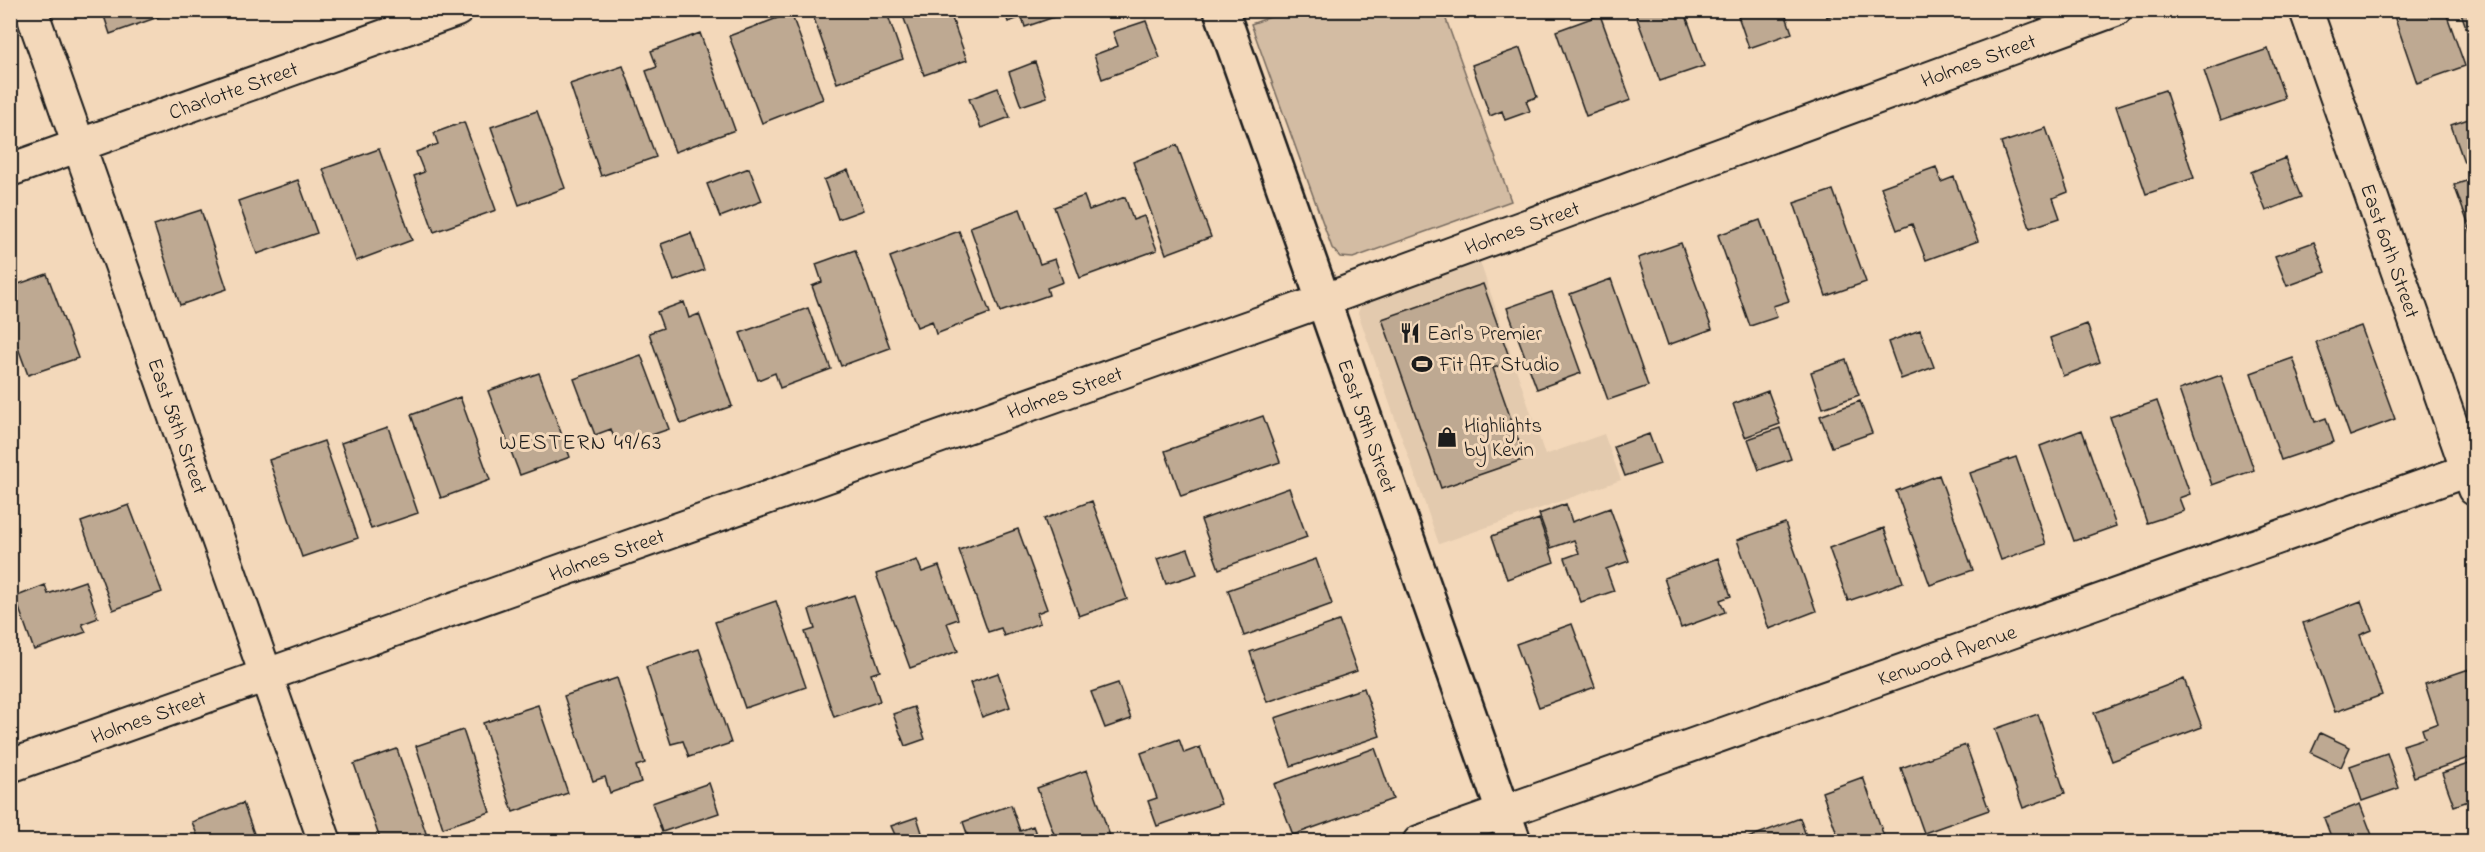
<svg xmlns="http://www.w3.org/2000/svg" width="2485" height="852" viewBox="0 0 2485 852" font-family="'Indie Flower',sans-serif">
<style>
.built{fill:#e3caae}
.green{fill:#d3bca3;stroke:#786c60;stroke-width:1.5}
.building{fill:#bea992;stroke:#1c1c1c;stroke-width:1.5}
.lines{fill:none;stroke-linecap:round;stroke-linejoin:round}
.street-casing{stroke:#1c1c1c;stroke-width:36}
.secondary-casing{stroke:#1c1c1c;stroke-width:38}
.street{stroke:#f3d8ba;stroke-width:32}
.secondary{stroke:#f3d8ba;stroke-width:33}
.labels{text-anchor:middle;stroke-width:6;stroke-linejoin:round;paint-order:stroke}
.street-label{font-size:21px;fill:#1c1c1c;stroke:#f3d8ba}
.poi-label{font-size:21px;fill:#1c1c1c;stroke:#f3d8ba;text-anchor:start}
.neighbourhood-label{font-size:22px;letter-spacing:1.5px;fill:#1c1c1c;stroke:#f3d8ba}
</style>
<rect width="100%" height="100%" fill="#f3d8ba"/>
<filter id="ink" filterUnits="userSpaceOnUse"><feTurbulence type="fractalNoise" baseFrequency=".0167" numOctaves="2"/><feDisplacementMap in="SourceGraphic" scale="12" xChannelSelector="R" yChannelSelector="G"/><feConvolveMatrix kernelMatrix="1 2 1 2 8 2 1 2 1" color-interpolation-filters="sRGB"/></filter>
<g filter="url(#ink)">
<path class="built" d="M1477,253l68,202 59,-21 17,46 -182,64 -81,-231 5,-14z"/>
<path class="green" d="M1287,11h156l68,190 -158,57 -13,-1 -8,-9 -81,-224z"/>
<path class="building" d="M102,10h61l1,5 -54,19z
M811,10h75l17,49 -66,24z
M901,10h48l18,50 -43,15z
M1004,10h54l2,5 -35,12 -3,-10 -14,5z
M1634,10h50l20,56 -44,15z
M1736,10h48l8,23 -43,15z
M1825,10h22l-20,7z
M2392,10h53l20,56 -48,17z
M2460,10h14v40z
M791,13l32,86 -61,24 -33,-87z
M1600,15l31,85 -45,16 -30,-85z
M1146,21l14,37 -58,21 -8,-24 24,-9 -5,-14z
M700,33l35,97 -60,22 -29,-81 11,-4 -6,-16z
M1520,48l17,49 -11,4 4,10 -25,9 -3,-9 -12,5 -18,-51z
M2268,49l17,49 -64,22 -17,-49z
M1035,62l12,35 -26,9 -12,-34z
M623,66l33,91 -55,19 -31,-92z
M998,88l12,29 -29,11 -12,-29z
M2165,90l29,88 -48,16 -30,-88z
M537,111l28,77 -46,17 -28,-78z
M2474,117v41l-10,4 -13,-37z
M464,122l32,88 -62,22 -20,-56 10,-4 -8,-20 22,-8 -4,-11z
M2046,128l22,64 -15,6 7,20 -30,10 -29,-85z
M1177,145l34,92 -45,17 -33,-92z
M379,149l33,91 -56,21 -33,-92z
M2285,158l16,39 -35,14 -15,-39z
M1936,167l5,15 13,-5 24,64 -52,19 -14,-36 -15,6 -16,-43z
M749,168l13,33 -42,16 -13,-33z
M848,170l15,40 -25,9 -14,-39z
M2472,179l2,8v53l-20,-55z
M298,180l19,53 -60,21 -19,-53z
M1833,190l33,92 -40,14 -32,-93z
M1084,196l5,14 36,-13 8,23 11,-4 13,34 -77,28 -26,-71z
M1020,209l20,55 15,-5 8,23 -16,6 2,7 -49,17 -30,-85z
M201,210l26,79 -47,16 -26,-80z
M1760,220l29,81 -16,5 4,11 -27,9 -32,-91z
M959,231l31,82 -54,21 -4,-13 -15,6 -27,-70z
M691,233l13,37 -30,11 -13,-37z
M2314,242l12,30 -39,14 -12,-30z
M1681,243l31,86 -44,16 -30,-87z
M855,250l35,98 -49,18 -29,-80 10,-4 -6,-18z
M47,274l31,84 -50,17 -18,-49v-39z
M1611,279l37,107 -40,14 -38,-106z
M1483,284l28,78 -18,6 32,91 -84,29 -59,-169z
M1552,292l29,81 -44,16 -30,-81z
M684,302l5,16 10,-4 33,92 -51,18 -32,-91 14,-5 -6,-16z
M808,308l23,61 -51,19 -5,-15 -17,7 -18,-47z
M2087,324l13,38 -37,14 -13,-38z
M2361,326l34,93 -45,17 -34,-94z
M1920,330l14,37 -33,12 -13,-37z
M641,355l28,74 -52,18 -6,-18 -16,6 -21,-56z
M2293,358l22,64 11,-4 8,24 -53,18 -30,-87z
M1846,360l13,35 -36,13 -12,-36z
M539,373l31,84 -50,18 -32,-84z
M2221,375l33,95 -42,15 -33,-95z
M1768,391l12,33 -35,13 -12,-33z
M460,397l30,83 -49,18 -30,-83z
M1860,401l12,32 -40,14 -12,-31z
M2157,401l33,93 -11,4 5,13 -37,12 -37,-106z
M1263,416l17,46 -99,34 -16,-45z
M388,427l30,86 -47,16 -30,-86z
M1780,428l11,31 -32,11 -11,-31z
M2082,430l34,96 -42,15 -34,-95z
M1649,434l11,30 -35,12 -11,-29z
M324,441l34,97 -56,19 -33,-97z
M2016,457l30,87 -45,16 -31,-87z
M1939,475l34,95 -43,15 -34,-94z
M1289,488l18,49 -88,32 -18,-49z
M1092,501l35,98 -48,17 -35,-97z
M1566,504l6,18 38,-14 19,53 -23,8 8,22 -33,11 -16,-44 14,-5 -5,-13 -23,8 -12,-34z
M129,505l33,87 -49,18 -32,-88z
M1539,519l15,43 -47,17 -15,-43z
M1785,523l31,88 -47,18 -32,-89z
M1884,528l19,54 -55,19 -19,-53z
M1018,529l29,80 -10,4 3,10 -36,13 -3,-8 -13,4 -29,-82z
M1188,549l9,25 -31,10 -9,-25z
M1718,558l13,38 -11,4 5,12 -44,16 -17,-50z
M1316,559l16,45 -88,32 -16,-46z
M917,560l5,12 17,-6 19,53 -11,4 11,28 -48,17 -34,-94z
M85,581l13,37 -16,6 4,8 -52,18 -19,-53 30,-12 3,9z
M854,595l26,76 -9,3 9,27 -46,16 -29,-85 10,-3 -6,-19z
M776,601l30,86 -61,21 -30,-86z
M2361,601l11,29 -12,5 22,60 -47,17 -32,-89z
M1339,621l18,50 -90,31 -17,-50z
M1572,624l23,63 -56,20 -23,-63z
M699,649l32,94 -42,14 -6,-16 -12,3 -25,-77z
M2469,669l5,17v70l-60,21 -11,-32 22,-7 -3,-9 16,-6 -13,-39z
M998,673l12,34 -28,10 -12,-34z
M617,678l28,85 -9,3 5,16 -31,11 -5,-16 -12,4 -29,-85z
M2184,679l18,48 -90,34 -18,-48z
M1118,683l13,36 -26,9 -14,-36z
M1364,688l16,48 -89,30 -16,-48z
M538,705l30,88 -55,19 -30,-89z
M914,707l11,32 -20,7 -12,-32z
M2038,714l27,79 -42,15 -28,-79z
M463,730l27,82 -47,16 -27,-82z
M2320,733l30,14 -9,20 -30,-14z
M1179,739l5,14 16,-6 21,57 -64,22 -9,-25 9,-3 -16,-45z
M1966,745l23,65 -65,23 -23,-65z
M1375,748l18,51 -100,36 -19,-51z
M397,749l30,87 -17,6h-29l-27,-78z
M2387,753l12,35 -37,13 -12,-35z
M2474,762v37l-20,7 -12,-33z
M1087,770l25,72h-55l-20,-54z
M1863,777l23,65h-46l-18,-50z
M709,783l10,30 -57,19 -10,-29z
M243,803l14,39h-57l-8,-20z
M2360,804l12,31 -17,7h-22l-9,-24z
M1011,805l9,26 13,-5 6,16h-69l-7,-20z
M917,817l8,25h-44l15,-5 -5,-11z
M1800,818l8,24h-71z
M166,833l3,9h-25z"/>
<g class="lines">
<g class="street-casing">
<g id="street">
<path id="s1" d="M31,10l294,832"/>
<path id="s2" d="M2306,10l168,479"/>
<path id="s3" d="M10,170l447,-160"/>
<path id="s4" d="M10,766l1312,-465 793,-291"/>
<path id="s5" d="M1419,842l1055,-374"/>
</g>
</g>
<g class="secondary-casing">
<g id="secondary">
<path id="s6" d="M1221,10l293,832"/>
</g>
</g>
<use href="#street" class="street"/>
<use href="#secondary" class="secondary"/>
</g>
</g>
<defs>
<g id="restaurant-bare" transform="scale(1.62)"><path d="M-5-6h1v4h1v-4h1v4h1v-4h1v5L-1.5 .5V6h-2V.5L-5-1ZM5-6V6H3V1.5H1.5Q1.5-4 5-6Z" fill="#1c1c1c" stroke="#f3d8ba" stroke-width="2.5" paint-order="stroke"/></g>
<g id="stadium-bare" transform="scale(1.62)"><path d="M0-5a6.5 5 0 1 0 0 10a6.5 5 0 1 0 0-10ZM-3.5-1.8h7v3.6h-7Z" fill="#1c1c1c" stroke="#f3d8ba" stroke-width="2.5" paint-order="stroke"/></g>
<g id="shop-bare" transform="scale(1.62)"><path d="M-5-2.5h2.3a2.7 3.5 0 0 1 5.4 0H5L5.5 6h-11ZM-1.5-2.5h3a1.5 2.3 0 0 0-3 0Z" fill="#1c1c1c" stroke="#f3d8ba" stroke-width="2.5" paint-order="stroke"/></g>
</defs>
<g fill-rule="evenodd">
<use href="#restaurant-bare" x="1410" y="333"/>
<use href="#stadium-bare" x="1422" y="364"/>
<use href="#shop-bare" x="1447" y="437"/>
</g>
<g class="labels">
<g class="street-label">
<text dy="7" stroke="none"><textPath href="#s4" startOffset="2091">Holmes Street</textPath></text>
<text dy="7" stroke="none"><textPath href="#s3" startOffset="237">Charlotte Street</textPath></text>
<text dy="7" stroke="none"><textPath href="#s4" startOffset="1605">Holmes Street</textPath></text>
<text dy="7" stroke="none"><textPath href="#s2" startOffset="255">East 60th Street</textPath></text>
<text dy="7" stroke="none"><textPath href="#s4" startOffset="1119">Holmes Street</textPath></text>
<text dy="7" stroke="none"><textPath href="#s1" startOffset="441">East 58th Street</textPath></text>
<text dy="7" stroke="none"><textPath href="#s6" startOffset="441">East 59th Street</textPath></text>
<text dy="7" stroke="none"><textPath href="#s4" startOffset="633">Holmes Street</textPath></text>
<text dy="7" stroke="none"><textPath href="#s5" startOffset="560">Kenwood Avenue</textPath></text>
<text dy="7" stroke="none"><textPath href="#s4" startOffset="147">Holmes Street</textPath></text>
</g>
<g class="poi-label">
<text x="1427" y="340">Earl's Premier</text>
<text x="1439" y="371">Fit AF Studio</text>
<text x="1464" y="432">Highlights<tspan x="1464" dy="24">by Kevin</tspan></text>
</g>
<g class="neighbourhood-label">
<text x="581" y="449">WESTERN 49/63</text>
</g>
</g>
<rect width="2485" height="852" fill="none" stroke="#f3d8ba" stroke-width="36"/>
<rect x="18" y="18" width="2449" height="816" fill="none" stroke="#1c1c1c" stroke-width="2" filter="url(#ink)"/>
</svg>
